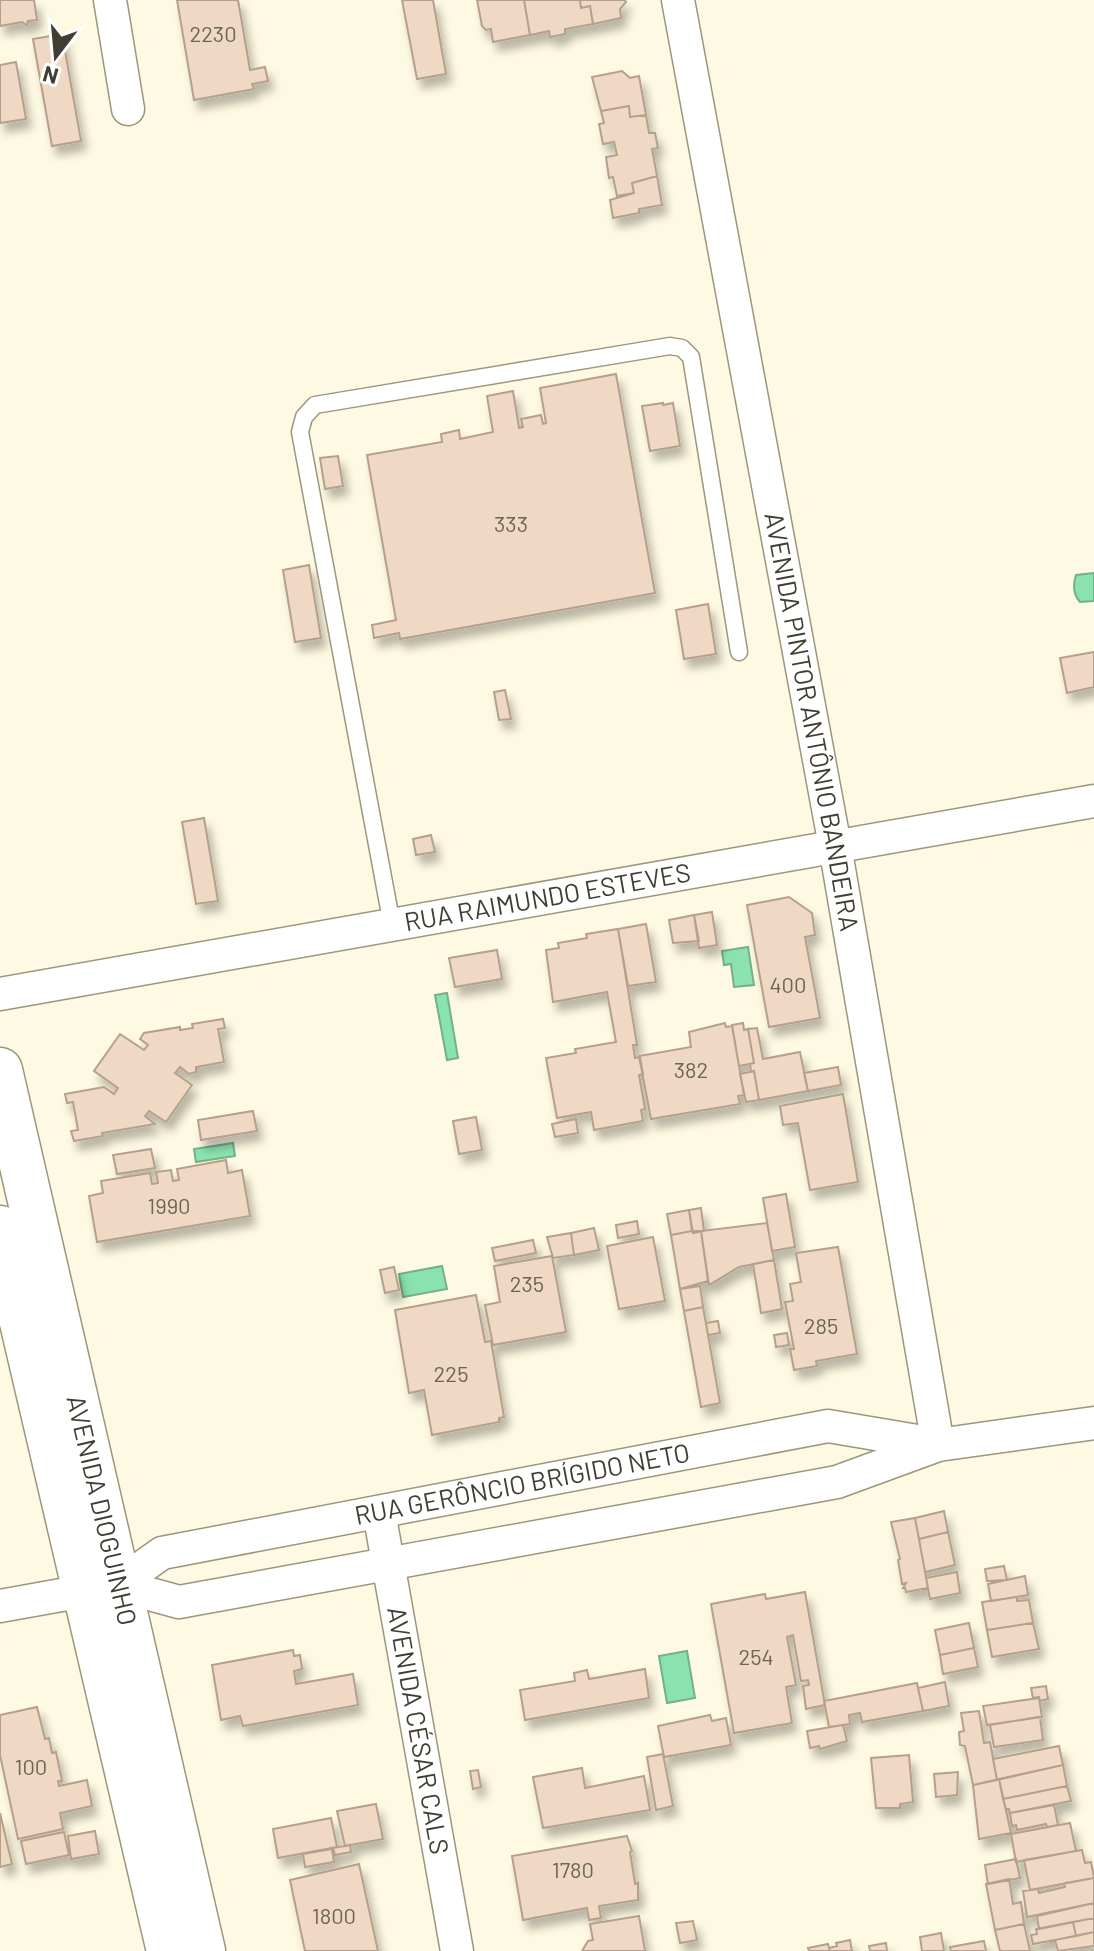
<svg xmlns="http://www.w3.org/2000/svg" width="1094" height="1951" viewBox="0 0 1094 1951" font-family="Barlow,sans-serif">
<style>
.water{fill:#8ae3ae;stroke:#74b189;stroke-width:2}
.building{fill:#f0d9c4;stroke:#b5a08c;stroke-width:2;filter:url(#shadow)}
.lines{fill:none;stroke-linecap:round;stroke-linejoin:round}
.lane-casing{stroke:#9d967c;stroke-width:19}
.street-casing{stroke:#9d967c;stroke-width:35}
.primary-casing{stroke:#9d967c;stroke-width:47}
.lane{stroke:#fff;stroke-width:16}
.street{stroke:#fff;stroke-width:32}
.primary{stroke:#fff;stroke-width:44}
.labels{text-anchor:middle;stroke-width:8;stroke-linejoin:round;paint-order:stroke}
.number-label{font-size:22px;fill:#6c6456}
.street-label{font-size:26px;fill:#403d32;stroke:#fff}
</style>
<defs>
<filter id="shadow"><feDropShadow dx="5" dy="9" stdDeviation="4" flood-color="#0004"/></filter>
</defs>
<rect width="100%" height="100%" fill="#fef9e2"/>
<path class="water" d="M1094,573v28l-14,1c-7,-8 -7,-18 -4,-27z
M748,947l6,38 -20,2 -3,-23 -7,1 -2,-14z
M447,993l11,65 -11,2 -12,-65z
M233,1143l2,13 -39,6 -2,-13z
M442,1266l5,23 -44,8 -4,-23z
M687,1651l8,47 -28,5 -8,-47z"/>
<path class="building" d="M0,0h34l3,20 -9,1 -1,4 -5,-3 -22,4z
M177,0h61l12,70 15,-3 3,14 -16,3 2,5 -60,11z
M402,0h31l13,74 -29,5z
M477,0h47l6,35 -37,7 -2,-13 -5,1 -4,-4z
M524,0h56l1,8 9,-2 3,18 -28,5v5l-15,3 -1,-6 -19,4z
M580,0h45l1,2 -6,7 1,9 -28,6 -3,-18 -9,2z
M62,34l19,107 -29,5 -19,-107z
M16,62l10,57 -26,4v-58z
M622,71l8,7 9,-2 7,39 -16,2 -1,-11 -28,5 -9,-34z
M629,106l1,11 16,-2 3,18h6l3,15 -6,1 5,27 -25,7 2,10 -17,3 -4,-19 -4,1 -3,-21 11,-2 -3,-13 -11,2 -4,-20 5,-1 -3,-12z
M657,176l5,29 -23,4v4l-26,5 -3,-18 24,-7 -2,-10z
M616,374l39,219 -255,46 -1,-6 -25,5 -2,-13 24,-5 -29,-165 75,-13 -1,-8 18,-4 1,9 33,-7 -6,-36 26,-5 6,37 4,-1 -2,-8 20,-4 2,9 3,-1 -6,-35z
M663,403v2l10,-2 7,43 -30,5 -8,-45z
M338,456l5,30 -18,3 -5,-31z
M309,565l12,73 -26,4 -12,-72z
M708,604l8,50 -32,5 -8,-49z
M1094,652v35l-27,6 -7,-35z
M505,690l6,29 -12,1 -5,-28z
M204,818l14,83 -22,3 -14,-82z
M431,835l4,17 -19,3 -3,-16z
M789,897l23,16 3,22 -10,2 15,81 -51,9 -22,-122z
M712,912l5,33 -18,3 -5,-33z
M694,915l5,26 -26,2 -4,-23z
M646,924l10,58 -28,4 -10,-57z
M618,929l19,116h-4l2,13 5,-1 3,17 -4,1 6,34 -4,1 2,11 -49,9 -3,-18 -34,6 -11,-60 30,-5 -1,-4 41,-7 -9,-50 -54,10 -7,-52 13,-2 -1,-5 29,-5 -1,-4z
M497,950l5,29 -47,8 -6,-29z
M223,1019l2,9 -7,1 6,33 -28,5v5l-7,2 -9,-7 -5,6 17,12 -26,37 -17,-11 -4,5 10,8 -53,9 1,3 -29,5 -3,-10 7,-1 -5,-28 -6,1 -2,-9 39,-7 10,7 4,-6 -24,-17 26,-37 24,16 4,-5 -8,-6 4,-6 36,-6v3l13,-2 -1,-4z
M725,1023l1,4 6,-1 12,69 -6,1 2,8 -89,15 -12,-63 52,-9 -2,-15z
M743,1023l1,7 4,-1 6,34 -15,3 -7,-41z
M757,1028l6,31 37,-7 8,39 -49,9 -5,-29 -3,1 -1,-8 4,-1 -6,-34z
M838,1067l3,18 -33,6 -4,-18z
M754,1071l5,29 -13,2 -6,-28z
M843,1094l15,88 -48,8 -12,-67 -15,2 -3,-19z
M253,1111l4,20 -56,9 -3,-20z
M476,1117l6,33 -23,4 -6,-33z
M576,1119l2,14 -23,4 -3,-13z
M151,1149l4,19 -38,6 -4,-19z
M226,1160l2,13 14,-3 8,46 -153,26 -8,-46 14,-3 -2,-12 49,-8 2,11 6,-1 -2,-11 15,-2 2,11 6,-1 -2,-11z
M786,1194l9,53 -23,4 -9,-53z
M701,1208l3,23 -11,2 -4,-23z
M689,1210l3,21 -21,4 -4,-21z
M637,1221l2,13 -21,4 -2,-13z
M767,1223l7,37 -35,7 -30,18 -8,-54z
M594,1228l5,22 -25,5 -3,-22z
M692,1231h9l7,50 -28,8 -9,-54z
M571,1233l3,22 -21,3 -6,-21z
M653,1237l12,64 -46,8 -12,-63z
M533,1240l3,13 -41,8 -3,-13z
M838,1247l19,107 -41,7 1,5 -23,4 -4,-21h4l-9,-47 8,-1 -3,-17 11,-2 -5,-29z
M552,1256l14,76 -73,13 -8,-40 15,-3 -6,-36z
M774,1260l8,49 -21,4 -8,-49z
M394,1267l5,23 -14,3 -5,-23z
M700,1286l3,21 -19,4 -4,-22z
M476,1295l9,47 6,-1 13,76 -5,1v4l-67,13 -8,-45 -15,3 -14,-83z
M703,1307l17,96 -19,4 -17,-96z
M718,1321l2,12 -12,2 -2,-12z
M787,1333l2,12 -13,2 -2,-12z
M944,1511l4,21 -29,7 -4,-21z
M915,1518l13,70 -22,4 -1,-4h-2l3,-5 -4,1 -4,-24 2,-1 -9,-37z
M948,1532l7,33 -30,7 -6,-33z
M1004,1566l3,14 -20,1 -2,-12z
M957,1572l3,21 -30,6 -4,-21z
M1025,1576l3,19 -37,6 -3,-17z
M805,1592l20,113 -19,4 -3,-23 6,-1 -1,-5 -7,1 -8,-46 -6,2 9,48 -10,2 6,36 -58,10 -23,-129 54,-10 1,5z
M1017,1597v4l12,-1 4,23 -46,7 -5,-28z
M969,1623l5,25 -34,7 -5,-25z
M1033,1623l6,26 -47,8 -5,-27z
M974,1648l4,19 -35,7 -3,-19z
M293,1650l1,6 6,-1 2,14 -8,2 2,13 57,-10 5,31 -115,21 -3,-10 -19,4 -9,-55z
M645,1669l4,29 -124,22 -5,-30 55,-9 -1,-8 13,-3 2,9z
M945,1682l4,24 -26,5 -5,-23z
M917,1683l6,28 -61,11 -2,-9 -11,2 1,9 -21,3 -5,-26z
M1046,1686l2,13 -8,2 -1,-4 -6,1 -2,-10z
M1039,1698l3,19 -55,8 -4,-19z
M37,1707l8,32 4,-1 3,15 4,-1 6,29h-4l1,5 28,-6 5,26 -32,7 3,16 -45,10 -18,-84v-40z
M979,1711l5,32 6,-1 7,38 -24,5 -8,-39 -5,-1 -1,-13 5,-1 -3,-18z
M710,1715l2,6 14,-3 5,27 -67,12 -6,-31z
M1038,1717h2l3,23 -49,7 -4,-22z
M843,1725l4,16 -27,8 -1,-3 -9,2 -3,-17z
M1059,1746l4,19 -66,15 -4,-21z
M663,1754l10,52 -17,4 -9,-53z
M909,1755l4,47 -13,2v4h-24l-5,-50z
M1063,1765l4,21 -64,13 -4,-20z
M582,1768l3,20 59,-12 6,34 -107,18 -10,-51z
M478,1770l3,17 -8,2 -3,-18z
M958,1772l-1,23 -21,2 -2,-23z
M999,1779l12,54 -32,6 -6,-54z
M1067,1786l4,15 -61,12 -1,-4h-3l-3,-10z
M376,1804l7,35 -38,7 -8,-35z
M1054,1805l4,20 -11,2 -1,-3 -29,6 -1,-5 -4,1 -2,-13z
M0,1813l12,51 -12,3z
M331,1818l6,29 -59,11 -5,-29z
M1070,1823l6,28 -60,11 -5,-28z
M95,1831l4,23 -28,5 -3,-23z
M64,1832l5,23 -43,9 -5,-23z
M627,1836l5,15 -2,1 5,32 3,-1v17l-39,6 2,12 -12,2 -2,-12 -64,12 -11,-64z
M350,1845l1,7 -16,3 -2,-7z
M332,1849l2,13 -29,5 -2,-13z
M1082,1850l3,13 6,-1 3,16 -64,12 -6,-30z
M1016,1859l4,19 -32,6 -3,-19z
M359,1864l19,87h-73l-15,-71z
M1094,1878v25l-67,14 -4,-26 15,-2 1,4 26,-6v-4z
M1009,1879l4,25 8,-2 3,22 -29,6 -9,-46z
M1094,1903v15l-55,11 -2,-13z
M639,1916l6,35h-63l6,-10 5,-1 -3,-16z
M1094,1918v14l-18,4 -3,-14z
M693,1921l4,19 -17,3 -4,-20z
M1073,1922l3,14 -43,8 -2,-9 6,-1 -1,-5z
M1024,1924l6,27h-30l-5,-21z
M1094,1932v14l-36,5 -3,-11z
M941,1933l3,18h-22l-2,-14z
M850,1940l2,11h-22l-1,-3 8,-2 -1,-3z
M984,1941l2,10h-35l-1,-4z
M886,1943l1,8h-17l-1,-5z
M828,1944l2,7h-21l-1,-3z"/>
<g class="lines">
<g class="lane-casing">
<path id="lane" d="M392,925l-92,-493 4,-15 11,-12 355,-59 12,2 9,9 48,295"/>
</g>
<g class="street-casing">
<g id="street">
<path d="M110,0l18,109"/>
<path id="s1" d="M678,0l157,846 103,599"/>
<path id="s2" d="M0,994l1094,-193"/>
<path id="s3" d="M379,1512l78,439"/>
<path id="s4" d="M117,1585l45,-32 666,-127 107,18"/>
<path d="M0,1606l117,-21 62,17 658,-120 101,-37 156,-22"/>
</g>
</g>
<g class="primary-casing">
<g id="primary">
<path id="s5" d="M0,1070l203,881"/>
<path d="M0,1228l169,723"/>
</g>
</g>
<use href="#lane" class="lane"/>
<use href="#street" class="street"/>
<use href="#primary" class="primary"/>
</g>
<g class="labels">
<g class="number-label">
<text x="213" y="42">2230</text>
<text x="511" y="532">333</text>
<text x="788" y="993">400</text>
<text x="691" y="1078">382</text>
<text x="169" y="1214">1990</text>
<text x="527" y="1292">235</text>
<text x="821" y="1334">285</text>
<text x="451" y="1382">225</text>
<text x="756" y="1665">254</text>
<text x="31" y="1775">100</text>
<text x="573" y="1878">1780</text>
<text x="334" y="1924">1800</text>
</g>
<g class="street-label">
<text dy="9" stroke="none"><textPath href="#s1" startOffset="734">AVENIDA PINTOR ANTÔNIO BANDEIRA</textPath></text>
<text dy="9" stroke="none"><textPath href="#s2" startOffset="556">RUA RAIMUNDO ESTEVES</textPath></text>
<text dy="9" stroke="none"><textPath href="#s4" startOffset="422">RUA GERÔNCIO BRÍGIDO NETO</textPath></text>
<text dy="9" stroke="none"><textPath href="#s5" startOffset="452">AVENIDA DIOGUINHO</textPath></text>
<text dy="9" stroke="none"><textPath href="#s3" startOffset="222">AVENIDA CÉSAR CALS</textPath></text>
</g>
</g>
<g transform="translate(56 56) rotate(196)" stroke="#ffffff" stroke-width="6" paint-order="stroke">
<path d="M0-6L14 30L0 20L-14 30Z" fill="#403d32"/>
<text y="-12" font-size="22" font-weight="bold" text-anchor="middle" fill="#403d32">N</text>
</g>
</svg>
